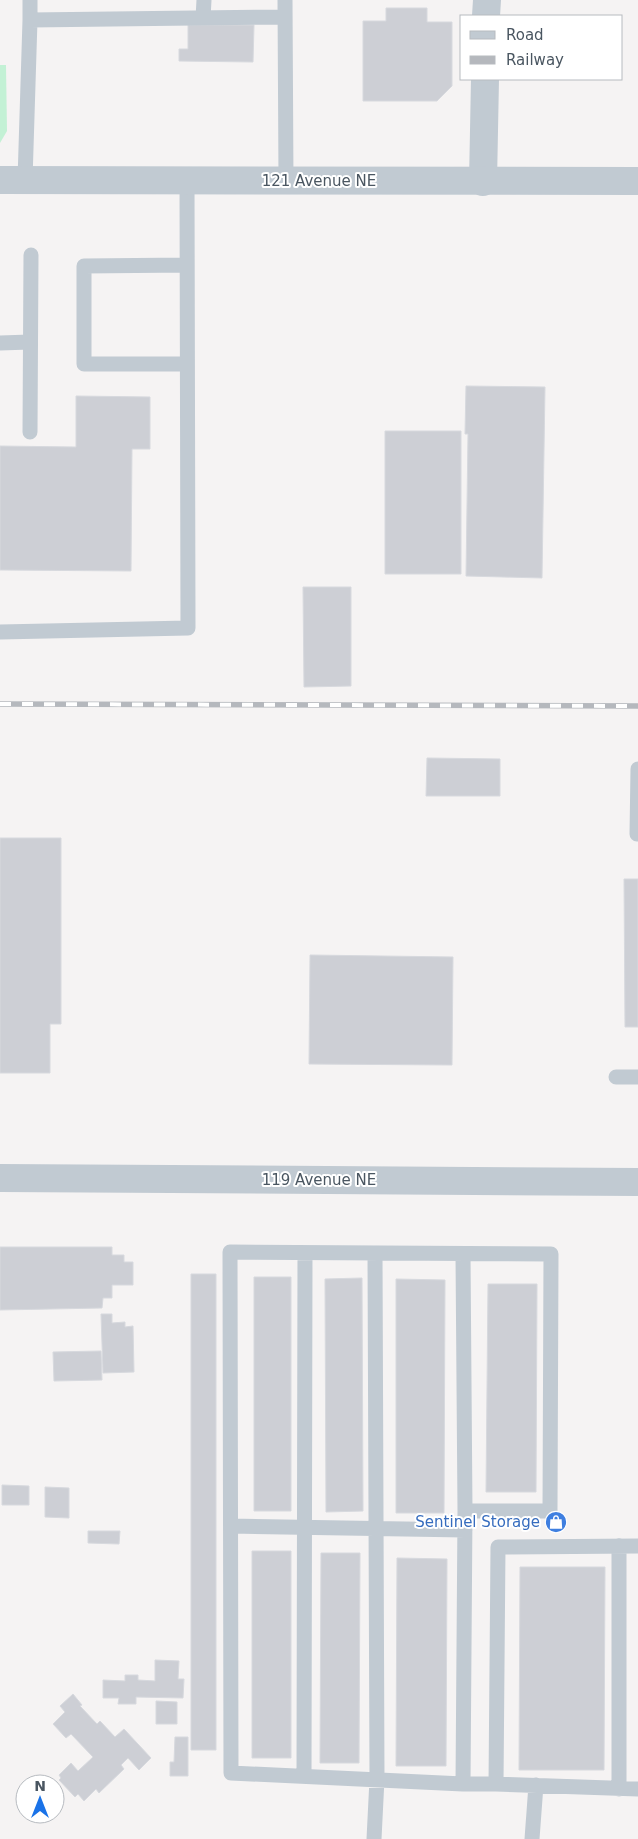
<svg xmlns="http://www.w3.org/2000/svg" width="638" height="1839" viewBox="0 0 638 1839" font-family="'DejaVu Sans',sans-serif">
<style>
.green{fill:#c3f1d5}
.building{fill:#cdcfd5;stroke:#d7d9de}
.lines{fill:none;stroke-linecap:round;stroke-linejoin:round}
.service{stroke:#c1cad2;stroke-width:15}
.minor{stroke:#c1cad2;stroke-width:28}
.tertiary{stroke:#c1cad2;stroke-width:28}
.rail-casing{stroke:#b5b8bd;stroke-width:5.5}
.rail{stroke:#fff;stroke-width:4;stroke-dasharray:11;stroke-linecap:butt}
.labels{text-anchor:middle;stroke-width:4;stroke-linejoin:round;paint-order:stroke}
.street-label{font-size:15px;fill:#4a5661;stroke:#fff}
.shop-label{font-size:15px;fill:#366cbe;stroke:#fff;text-anchor:end}
</style>
<rect width="100%" height="100%" fill="#f5f3f3"/>
<path class="green" d="M0,65h6l1,66 -7,12z"/>
<path class="building" d="M386,8h41v14h25v64l-15,15h-74v-80h23z
M188,25h66l-1,37 -74,-1v-12h9z
M466,386l79,1 -3,191 -76,-2 2,-142h-3z
M76,396l74,1v52h-18l-1,122 -131,-1v-124l76,1z
M385,431h76v143h-76z
M303,587h48v99l-47,1z
M427,758l73,1v37h-74z
M0,838h61v186h-11v49h-50z
M624,879h14v148h-13z
M310,955l143,2 -1,108 -143,-1z
M0,1247h112v8h12v7h9v23h-21v13h-9l-1,10 -102,2z
M191,1274h25v476h-25z
M254,1277h37v234h-37z
M362,1278l1,233 -37,1 -1,-233z
M396,1279l49,1 -1,233h-48z
M488,1284h49l-1,208h-50z
M101,1314h11v9l13,-1v5l8,-1 1,46 -31,1z
M101,1351l1,29 -48,1 -1,-29z
M2,1485l27,1v19h-27z
M45,1487l24,1v30l-24,-1z
M88,1531h32l-1,13 -31,-1z
M252,1551h39v207h-39z
M321,1553h39l-1,210h-39z
M397,1558l50,1 -1,207h-50z
M520,1567h85l-1,203h-85z
M155,1660l24,1 -1,18h6l-1,19 -47,-1v7h-18l1,-6h-16v-18l22,1v-6h13v5l17,1z
M73,1694l9,11 -2,1 17,18 3,-3 15,16 9,-8 27,29 -12,12 -11,-12 -7,7 3,4 -25,24 -3,-4 -12,12 -6,-7 -3,3 -16,-17 2,-2 -2,-3 12,-12 7,8 15,-14 -22,-23 -5,4 -13,-14 12,-12 -5,-6z
M156,1701l21,1v22h-21z
M175,1737h13v39h-18v-14h4z"/>
<g class="lines">
<path class="service" d="M285,0l1,181
M203,18l1,-18
M30,20v-20
M25,180l5,-160 255,-3
M187,265l-103,1v98h103
M0,343l30,-1
M30,432l1,-177
M0,632l188,-4 -1,-447
M637,834l1,-65
M616,1077h22
M463,1254l2,257 -2,273 -232,-11 -1,-521 321,2 -1,257h-85
M231,1526l234,4
M619,1546v243
M638,1546l-140,1 -2,237 142,5
M304,1776l1,-523
M463,1784h33
M374,1839l3,-60 -2,-526
M532,1839l4,-54"/>
<path class="minor" d="M486,16l1,-16
M483,182l2,-103
M0,1178l638,4"/>
<path class="tertiary" d="M0,180l638,1"/>
<g class="rail-casing">
<path id="rail" d="M0,704l638,2"/>
</g>
<use href="#rail" class="rail"/>
</g>
<defs>
<g id="shop-disc" transform="scale(1.125)"><circle r="9.5" fill="#3f7fe0" stroke="#fff"/><path d="M-5-2.5h2.3a2.7 3.5 0 0 1 5.4 0H5L5.5 6h-11ZM-1.5-2.5h3a1.5 2.3 0 0 0-3 0Z" fill="#fff"/></g>
</defs>
<g fill-rule="evenodd">
<use href="#shop-disc" x="556" y="1522"/>
</g>
<g class="labels">
<g class="street-label">
<text x="319" y="186">121 Avenue NE</text>
<text x="319" y="1185">119 Avenue NE</text>
</g>
<g class="shop-label">
<text x="540" y="1527">Sentinel Storage</text>
</g>
</g>
<rect x="460" y="15" width="162" height="65" fill="#ffffff" stroke="#b7bbc0"/>
<rect x="470" y="31" width="25" height="8" fill="#c1cad2" stroke="#b7bbc0"/>
<text x="506" y="40" font-size="15" fill="#4a5661">Road</text>
<rect x="470" y="56" width="25" height="8" fill="#b5b8bd" stroke="#b7bbc0"/>
<text x="506" y="65" font-size="15" fill="#4a5661">Railway</text>
<g transform="translate(40 1799)"><circle r="24" fill="#ffffff" stroke="#b7bbc0"/>
<path d="M0-4L9 19L0 12L-9 19Z" fill="#1a73e8"/>
<text y="-8" font-size="14" font-weight="bold" text-anchor="middle" fill="#4a5661">N</text>
</g>
</svg>
